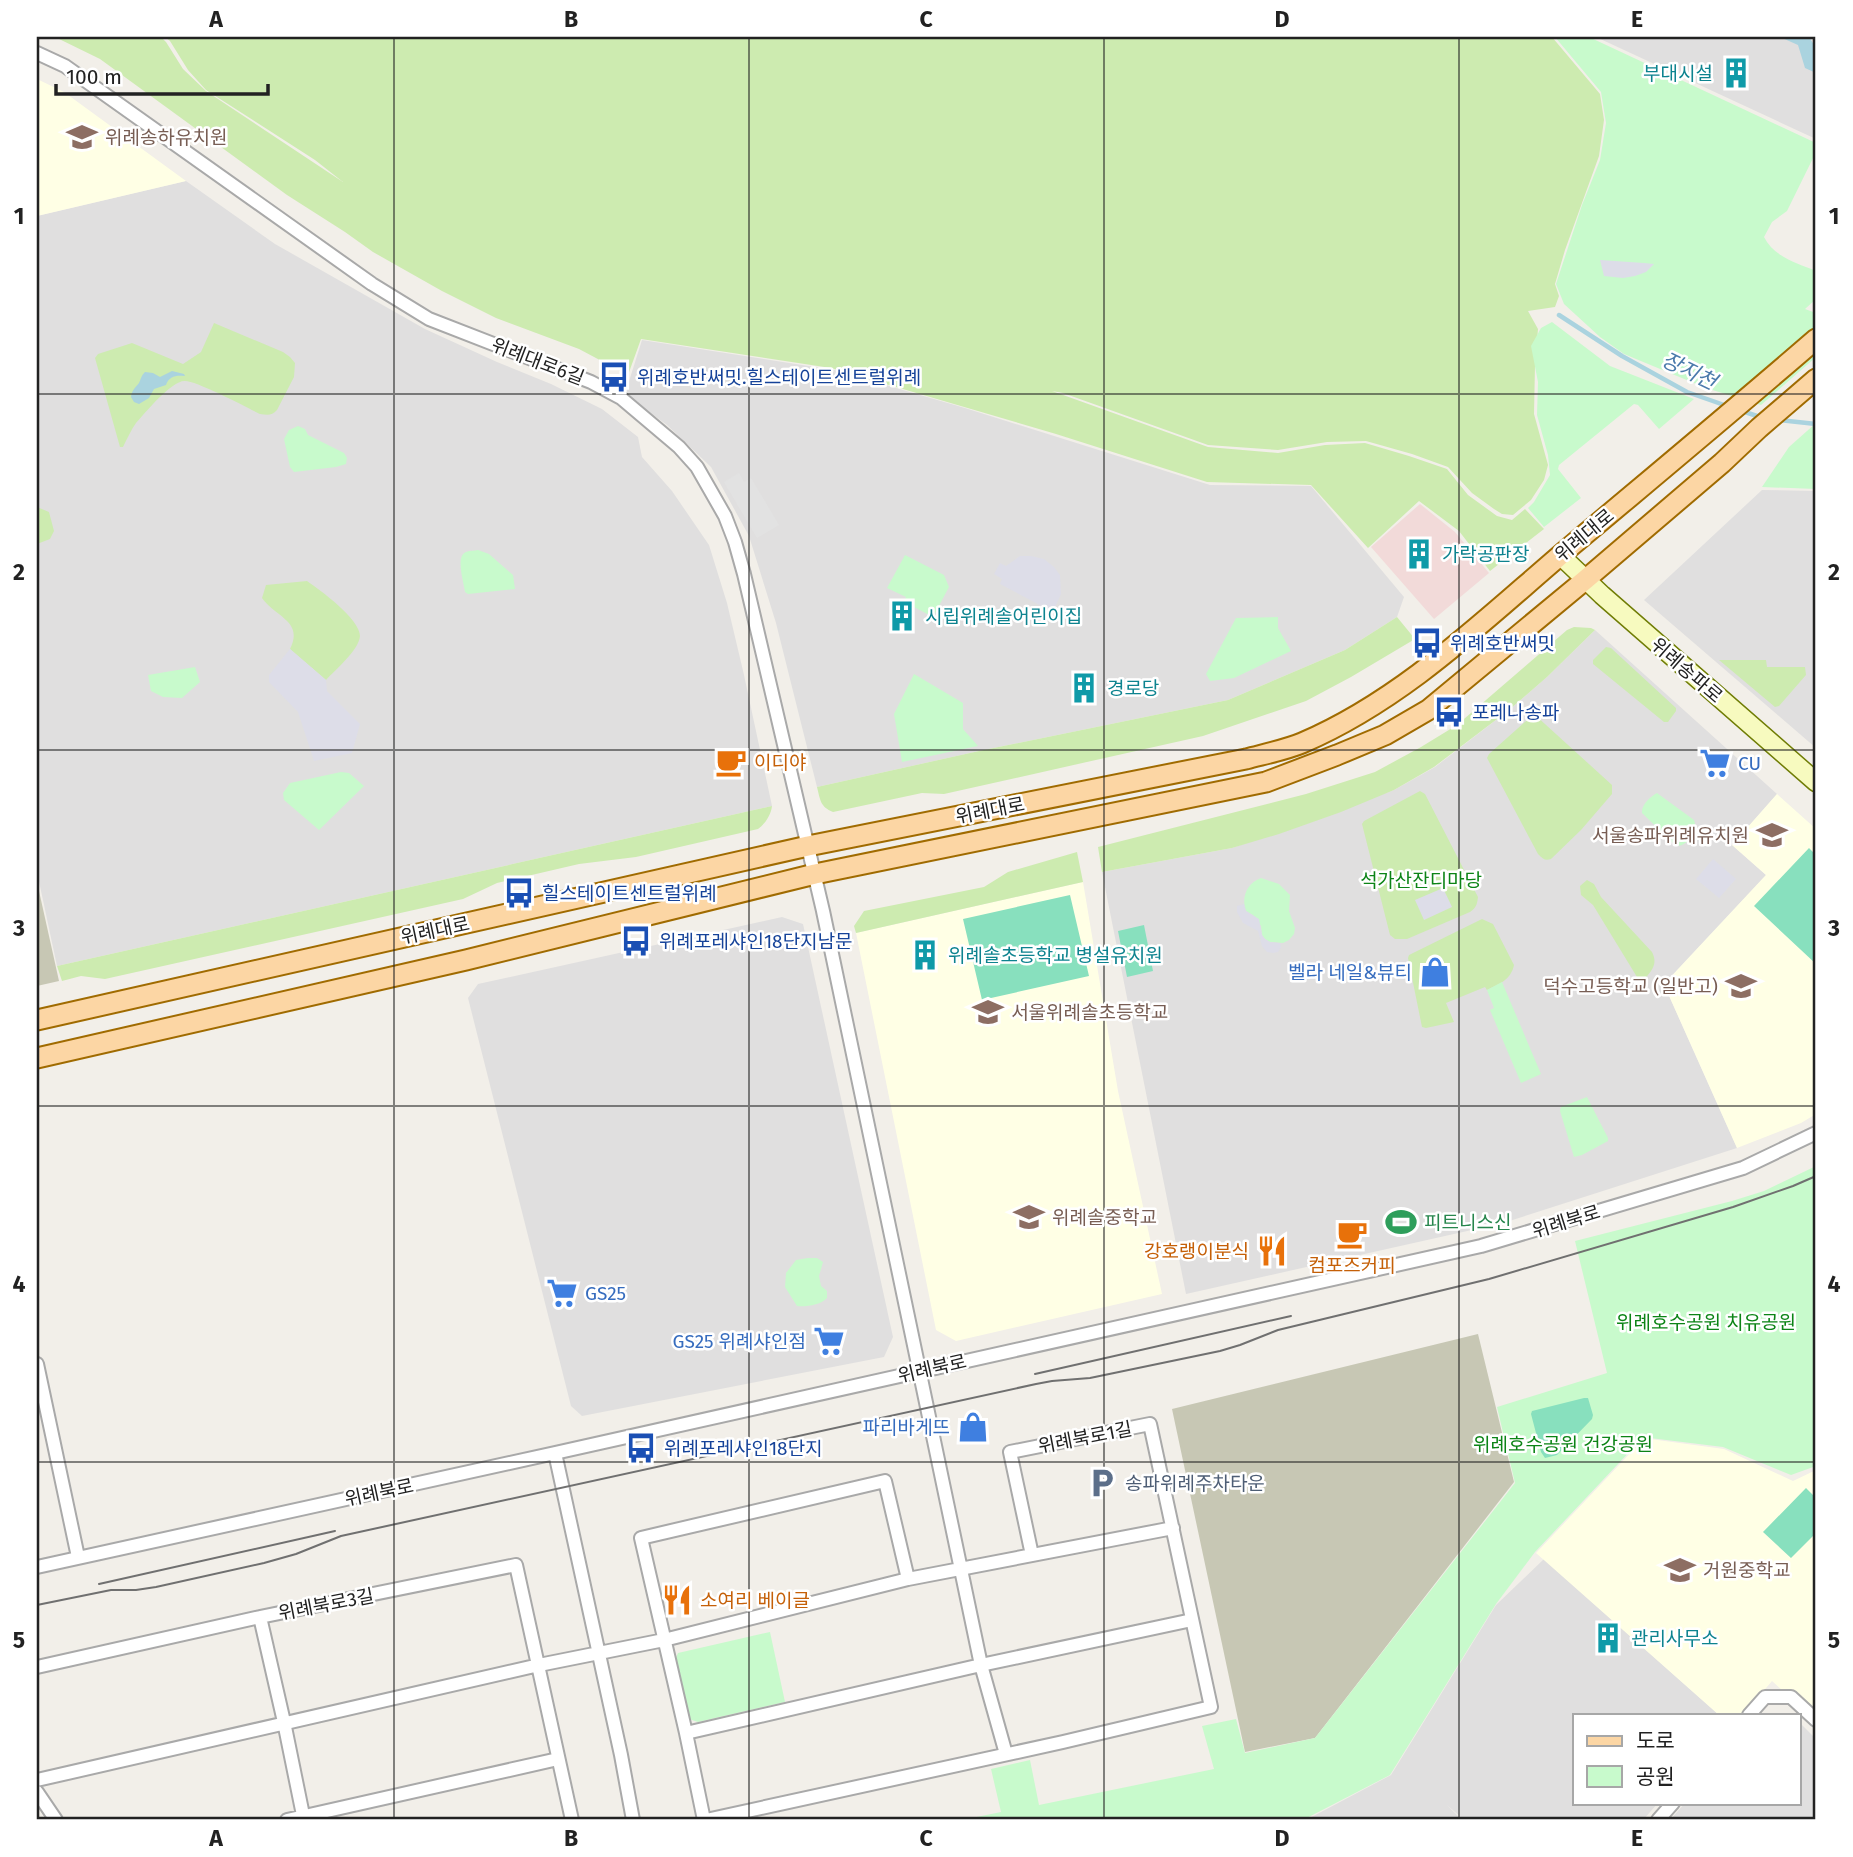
<svg xmlns="http://www.w3.org/2000/svg" width="1853" height="1857" viewBox="0 0 1853 1857" font-family="'Fira Sans','Noto Sans KR',sans-serif">
<style>
.residential{fill:#e0dfdf}
.commercial{fill:#f2dad9}
.education{fill:#ffffe5}
.construction{fill:#c7c7b4}
.grass{fill:#cdebb0}
.park{fill:#c8facc}
.pitch{fill:#88e0be}
.parking{fill:#e2e2e2}
.plaza{fill:#dddde8}
.water{fill:#aad3df}
.lines{fill:none;stroke-linecap:round;stroke-linejoin:round}
.stream{stroke:#aad3df;stroke-width:4.5}
.minor-casing{stroke:#a9a9a9;stroke-width:16}
.secondary-casing{stroke:#707d05;stroke-width:21}
.primary-casing{stroke:#a06b00;stroke-width:23}
.minor{stroke:#fff;stroke-width:12}
.secondary{stroke:#f7fabf;stroke-width:18}
.primary{stroke:#fcd6a4;stroke-width:19}
.tram{stroke:#707070;stroke-width:2}
.grid{fill:none;stroke:#222;stroke-width:2;stroke-opacity:0.55}
.labels{text-anchor:middle;stroke-width:5;stroke-linejoin:round;paint-order:stroke}
.culture-label{font-size:19px;fill:#0d838f;stroke:#fff;text-anchor:start}
.education-label{font-size:19px;fill:#785e54;stroke:#fff;text-anchor:start}
.street-label{font-size:19px;fill:#222;stroke:#fff}
.transit-label{font-size:19px;fill:#164399;stroke:#fff;text-anchor:start}
.food-label{font-size:19px;fill:#c56008;stroke:#fff;text-anchor:start}
.shop-label{font-size:19px;fill:#366cbe;stroke:#fff;text-anchor:end}
.park-label{font-size:19px;fill:#0c8416;stroke:#fff}
.leisure-label{font-size:19px;fill:#27864d;stroke:#fff;text-anchor:start}
.service-label{font-size:19px;fill:#4e5e75;stroke:#fff;text-anchor:start}
.water-label{font-size:21px;font-style:italic;fill:#4a7aab;stroke:#fff}
.neatline{fill:none;stroke:#222;stroke-width:2.5}
.grid-label{font-size:23px;text-anchor:middle;font-weight:bold;fill:#222}
</style>
<rect width="100%" height="100%" fill="#f2efe9"/>
<path class="residential" d="M1596,37h220v102z
M186,181l89,63 150,85 72,33 54,22 51,25 36,28 4,20 30,34 37,54 18,58 17,72 28,131 -715,160 -20,-94v-656z
M642,340l192,30 131,38 245,77 101,1 93,111 -7,20 -52,33 -117,50 -249,51 -162,36 -41,-164 -27,-87 -38,-69 -44,-42 -42,-31z
M1762,490l54,1v257l-172,-148z
M1595,630l182,164 -45,51 34,30 -100,107v7l71,159 -234,75 -317,71 -84,-422 130,-24 162,-58 41,-23 74,-57 38,-33z
M782,917l21,7 90,413 -9,20 -302,59 -11,-10 -103,-408 10,-14z
M1544,1559l175,156h-144v88h83l-15,17h-179l-17,-15 15,15h-156l85,-45 105,-170z
M1799,1722l17,17v81h-146l15,-17h114z"/>
<path class="commercial" d="M1420,504l35,28 34,41 -55,46 -63,-72z"/>
<path class="education" d="M37,79l27,13 122,89 -149,35z
M1777,794l39,35v285l-15,9 -64,25 -71,-159v-7l100,-107 -34,-30z
M1083,882l35,209 44,203 -206,47 -20,-11 -80,-397z
M1650,1439l74,10 69,32 23,-11v251l-44,-40 -29,34h-24l-183,-162 100,-106z"/>
<path class="construction" d="M37,882l22,99 -22,5z
M1478,1334l36,148 -199,256 -70,14 -73,-343z"/>
<path class="grass" d="M55,37h106l5,5 17,27 23,22 137,91 -28,-22 -109,-70 -18,-20 -18,-29 -5,-4h1387l48,57 4,26 -5,36 -34,94 -10,34 4,12 -4,11 -27,4 10,18 -3,36 -1,49 14,51 -4,15 -13,20 -18,15 -11,-1 -8,-5 -22,-16 -24,-26 -36,-13 -46,-13 -39,1 -49,8 -70,-5 -145,-52 -11,-2 156,56 70,6 47,-8 40,-2 44,13 38,13 21,26 29,21 15,4 13,-11 19,20 -54,42 -31,-40 -40,-30 -51,47 -57,-63 -104,-3 -151,-48 -225,-66 -190,-29 -13,36 -49,-26 -83,-31 -54,-27 -69,-39 -28,-20 -58,-37 -187,-136z
M214,323l69,29 7,5 5,6 -1,14 -17,33c-5,6 -10,5 -17,4 -14,-7 -63,-33 -75,-33 -13,-1 -40,32 -49,42 -5,7 -9,16 -13,24h-3l-25,-89 3,-4 34,-11 51,21 18,-12z
M37,507l12,5 5,19 -4,8 -13,5z
M307,581c13,9 53,38 53,55 -1,14 -25,34 -34,44l-36,-31c14,-28 -15,-32 -28,-51l4,-13z
M1397,617l18,22 -64,38 -45,24 -103,35 -259,58 -22,-1 -89,19c-13,-5 -13,-13 -16,-25l162,-36 249,-51 117,-50z
M1574,627l17,1 4,2 -48,47 -38,33 -75,57 -40,23 -53,22 -62,22 -47,14 -130,24 -4,-25 208,-53 69,-22 46,-25 36,-22 110,-95z
M1606,647l5,1 65,60v3l-8,11h-4l-71,-58v-4z
M1719,660h47l1,7h38l1,8 -27,31 -4,1z
M1534,714l78,71v9l-31,36 -30,29c-6,2 -8,0 -13,-5l-51,-96 2,-4z
M1420,791l5,3 53,103c-1,8 -2,11 -8,15l-63,27h-12l-5,-4 -28,-111 2,-3z
M772,806c-1,9 -7,18 -14,23l-122,28 -57,7 -82,19 -34,16 -358,80 -24,-3 -19,5 -5,-15z
M1077,852l6,30 -227,51 -2,-7 10,-15 120,-24 24,-15z
M1587,880l7,4 7,13 51,55c6,12 0,18 -7,27h-6l-2,-2 -44,-72 -12,-10 -1,-9z
M1482,919l11,5 21,41c-3,15 -15,19 -27,25l-2,-3 -39,16 8,19 -28,6 -4,-1 -14,-69 1,-3z"/>
<path class="park" d="M1555,37h34l227,106v9l-29,59 -15,11 -8,15c10,20 33,26 52,34v28l-11,10 11,4v44l-55,48 -55,-17 -82,-34 -24,-17 -36,-33 -8,-20 26,-79 18,-45 6,-37 -5,-31z
M1552,322l58,44 84,33 -35,30 -21,-24 -4,-1 -75,61 -1,4 23,29 -37,29 -16,-19 6,-6 16,-27 -2,-20 -11,-40 1,-33 -7,-36 10,-18z
M1816,423v66l-54,-2 27,-40z
M298,426l7,3 3,6 36,18 3,5 -1,6 -10,3 -42,5 -4,-5 -6,-28 5,-9z
M478,550l11,4 24,21 2,14 -47,5 -3,-2c-1,-9 -10,-36 1,-40 4,-2 8,-1 12,-2z
M905,555l39,20 5,12 -16,30 -19,-10 -4,7 -10,-5 6,-12 -19,-9z
M1278,617v11l13,23 -57,27 -24,3 -4,-7 30,-56z
M195,667l5,15 -18,16 -19,-1 -12,-6 -3,-16z
M914,674l49,29v26l15,17 -76,16 -8,-48z
M341,772l8,1 15,13 -45,44 -35,-30 -1,-7 7,-10z
M1657,793l37,27c5,12 -7,26 -18,26l-34,-33c-1,-8 8,-16 15,-20z
M1261,878l18,6 11,11 -1,16 6,17 -1,6 -5,6 -6,3 -13,-1 -5,-3 -3,-4 -1,-9 -8,-11 -7,-4c-5,-14 1,-28 15,-33z
M1502,982l39,92 -20,9 -31,-73 4,-2 -7,-18z
M1587,1097l21,41v3l-26,14 -8,2 -14,-46 1,-4z
M1816,1166v300l-25,9 -68,-28 -73,-9 -15,8 -100,106 -39,52 -106,171 -87,45h-341l39,-8 -10,-43 39,-9 9,45 175,-36 -12,-43 34,-7 9,34 70,-15 200,-255 -18,-76 110,-34 -32,-132 157,-40 32,-10z
M808,1258h9l6,4 -4,14 2,10 6,5v7c-6,7 -21,9 -30,8l-12,-19 1,-14 10,-13z
M770,1632l15,70 -87,20 -12,-4 -12,-56 4,-9z"/>
<path class="pitch" d="M1809,848l7,7v109l-62,-58z
M1070,895l19,81 -107,24 -19,-81z
M1144,925l9,46 -26,6 -9,-46z
M1584,1398h4l5,17 -1,4 -35,36 -12,3 -4,-6 -10,-38 1,-3z
M1806,1488l10,10v35l-25,25 -28,-26z"/>
<path class="parking" d="M739,473l5,9 7,-4 28,47 -22,13 -33,-56z"/>
<path class="plaza" d="M1600,260l44,3 10,1 -8,8 -11,4 -12,2 -19,-2z
M1020,556h11l13,3 10,8 6,8 1,19 -8,18 -53,-28 2,-5 -8,-5 6,-11 6,3z
M290,649l36,31 1,11 33,33 -8,29 -38,8 -16,-49 -29,-30v-7z
M1713,859l23,20 -17,19 -23,-19z
M1443,888l9,19 -28,13 -9,-20z
M1244,904l2,7 13,8 3,16 3,4 5,3 10,1 1,4 -3,5 -5,1 -6,-1 -5,-6 -4,-15 -15,-8 -6,-11v-6z"/>
<path class="water" d="M1780,37h29l7,11v25l-11,-5 -7,-23z
M172,371l12,3 1,2c-9,-1 -16,0 -19,9l-12,4 -5,9 -10,6 -5,-2 -3,-5c1,-7 4,-9 8,-14 2,-4 2,-7 6,-11l8,1 7,4z"/>
<g class="lines">
<path class="stream" d="M1559,315l63,41 65,36 40,14
M1742,411l21,7
M1779,420l37,4"/>
<g class="minor-casing">
<path id="minor" d="M37,53l28,13 307,218 57,35 162,63 30,16 58,49 18,20 28,49 10,26 9,32 79,337 158,754 25,89
M37,1364l41,193
M555,1453l66,302 12,65
M37,1567l518,-114 926,-207 262,-78 73,-35
M260,1617l24,105 20,98
M37,1667l223,-50 256,-52 56,255
M1749,1715l16,-18h26l25,23
M686,1733l295,-68 211,-45
M37,1780l502,-115 125,-25 244,-61 265,-51
M37,1792l19,28
M287,1820l271,-61
M704,1820l-18,-87 -45,-195 244,-57 23,98
M706,1820l357,-78 148,-35 -61,-283 -140,28 22,103
M1658,1820l15,-17"/>
</g>
<g class="secondary-casing">
<path id="secondary" d="M1560,555l42,40 214,187"/>
</g>
<g class="primary-casing">
<path id="primary" d="M37,1020l771,-174 438,-87c19,-5 39,-9 56,-16 103,-44 184,-125 268,-196 82,-69 165,-138 246,-208
M37,1058l429,-98 349,-86 451,-92 71,-27 48,-20 43,-25 157,-130 137,-117 37,-35 57,-49"/>
</g>
<use href="#minor" class="minor"/>
<use href="#secondary" class="secondary"/>
<use href="#primary" class="primary"/>
<path class="tram" d="M1035,1374l256,-58
M99,1584l236,-53
M37,1605l74,-15h25l20,-3 108,-24 32,-9 45,-18 695,-152 16,-3 38,-3 130,-27 20,-6 38,-15 211,-51 244,-72 60,-21 23,-10"/>
</g>
<path class="grid" d="M394,37v1783M749,37v1783M1104,37v1783M1459,37v1783M37,394h1779M37,750h1779M37,1106h1779M37,1462h1779"/>
<defs>
<g id="building-bare" transform="scale(2.415)"><path d="M-4-6H4V6H1V3H-1V6H-4ZM-2.5-4.3h1.7v1.8h-1.7ZM.8-4.3h1.7v1.8H.8ZM-2.5-1h1.7V.8h-1.7ZM.8-1h1.7V.8H.8Z" fill="#0f9aa8" stroke="#fff" stroke-width="2.5" paint-order="stroke"/></g>
<g id="school-bare" transform="scale(2.415)"><path d="M0-5L7-2L0 1L-7-2ZM-4 1L0 2.5L4 1V4Q0 6-4 4Z" fill="#8d6e63" stroke="#fff" stroke-width="2.5" paint-order="stroke"/></g>
<g id="bus-bare" transform="scale(2.415)"><path d="M-5-6H5V4H4V6H2V4H-2V6H-4V4H-5ZM-3.5-4V0h7V-4ZM-3.5 1.2v1.5H-2V1.2ZM2 1.2v1.5H3.5V1.2Z" fill="#1a4fb4" stroke="#fff" stroke-width="2.5" paint-order="stroke"/></g>
<g id="cafe-bare" transform="scale(2.415)"><path d="M-5.5-4.5H6V0H3Q3 3.5 0 3.5H-2.5Q-5.5 3.5-5.5 0ZM3-3.2v2h1.7v-2ZM-6 4.5H4V6H-6Z" fill="#e8710a" stroke="#fff" stroke-width="2.5" paint-order="stroke"/></g>
<g id="supermarket-bare" transform="scale(2.415)"><path d="M-6-5.5h2.5l.6 2H6L4.5 2H-2.5L-4.4-4H-6ZM-1.5 3.2a1.3 1.3 0 1 0 .1 0ZM3 3.2a1.3 1.3 0 1 0 .1 0Z" fill="#3f7fe0" stroke="#fff" stroke-width="2.5" paint-order="stroke"/></g>
<g id="shop-bare" transform="scale(2.415)"><path d="M-5-2.5h2.3a2.7 3.5 0 0 1 5.4 0H5L5.5 6h-11ZM-1.5-2.5h3a1.5 2.3 0 0 0-3 0Z" fill="#3f7fe0" stroke="#fff" stroke-width="2.5" paint-order="stroke"/></g>
<g id="stadium-bare" transform="scale(2.415)"><path d="M0-5a6.5 5 0 1 0 0 10a6.5 5 0 1 0 0-10ZM-3.5-1.8h7v3.6h-7Z" fill="#2e9e5b" stroke="#fff" stroke-width="2.5" paint-order="stroke"/></g>
<g id="restaurant-bare" transform="scale(2.415)"><path d="M-5-6h1v4h1v-4h1v4h1v-4h1v5L-1.5 .5V6h-2V.5L-5-1ZM5-6V6H3V1.5H1.5Q1.5-4 5-6Z" fill="#e8710a" stroke="#fff" stroke-width="2.5" paint-order="stroke"/></g>
<g id="parking-bare" transform="scale(2.415)"><path d="M-3.5-5.5H1a3.5 3.5 0 0 1 0 7H-1V5.5H-3.5ZM-1-3.4V-.6H.8a1.4 1.4 0 0 0 0-2.8Z" fill="#5c6f8a" stroke="#fff" stroke-width="2.5" paint-order="stroke"/></g>
</defs>
<g fill-rule="evenodd">
<use href="#building-bare" x="1736" y="73"/>
<use href="#school-bare" x="82" y="137"/>
<use href="#bus-bare" x="614" y="377"/>
<use href="#building-bare" x="1419" y="554"/>
<use href="#building-bare" x="902" y="616"/>
<use href="#bus-bare" x="1427" y="643"/>
<use href="#building-bare" x="1084" y="688"/>
<use href="#bus-bare" x="1449" y="712"/>
<use href="#cafe-bare" x="731" y="762"/>
<use href="#supermarket-bare" x="1715" y="763"/>
<use href="#school-bare" x="1772" y="835"/>
<use href="#bus-bare" x="519" y="893"/>
<use href="#bus-bare" x="636" y="941"/>
<use href="#building-bare" x="925" y="955"/>
<use href="#shop-bare" x="1435" y="972"/>
<use href="#school-bare" x="1741" y="986"/>
<use href="#school-bare" x="988" y="1012"/>
<use href="#school-bare" x="1029" y="1217"/>
<use href="#stadium-bare" x="1401" y="1222"/>
<use href="#cafe-bare" x="1352" y="1234"/>
<use href="#restaurant-bare" x="1272" y="1251"/>
<use href="#supermarket-bare" x="562" y="1293"/>
<use href="#supermarket-bare" x="829" y="1341"/>
<use href="#shop-bare" x="973" y="1427"/>
<use href="#bus-bare" x="641" y="1448"/>
<use href="#parking-bare" x="1102" y="1483"/>
<use href="#school-bare" x="1680" y="1570"/>
<use href="#restaurant-bare" x="677" y="1600"/>
<use href="#building-bare" x="1608" y="1638"/>
</g>
<g class="labels">
<g class="culture-label">
<text x="1713" y="80" text-anchor="end">부대시설</text>
<text x="1442" y="561">가락공판장</text>
<text x="925" y="623">시립위례솔어린이집</text>
<text x="1107" y="695">경로당</text>
<text x="948" y="962">위례솔초등학교 병설유치원</text>
<text x="1631" y="1645">관리사무소</text>
</g>
<g class="education-label">
<text x="105" y="144">위례송하유치원</text>
<text x="1749" y="842" text-anchor="end">서울송파위례유치원</text>
<text x="1718" y="993" text-anchor="end">덕수고등학교 (일반고)</text>
<text x="1011" y="1019">서울위례솔초등학교</text>
<text x="1052" y="1224">위례솔중학교</text>
<text x="1703" y="1577">거원중학교</text>
</g>
<g class="street-label">
<text transform="translate(538 361) rotate(21)" y="7">위례대로6길</text>
<text transform="translate(1584 535) rotate(-40)" y="7">위례대로</text>
<text transform="translate(1687 670) rotate(41)" y="7">위례송파로</text>
<text transform="translate(990 810) rotate(-11)" y="7">위례대로</text>
<text transform="translate(435 930) rotate(-12)" y="7">위례대로</text>
<text transform="translate(1566 1221) rotate(-17)" y="7">위례북로</text>
<text transform="translate(932 1368) rotate(-13)" y="7">위례북로</text>
<text transform="translate(1085 1437) rotate(-11)" y="7">위례북로1길</text>
<text transform="translate(379 1492) rotate(-12)" y="7">위례북로</text>
<text transform="translate(326 1604) rotate(-11)" y="7">위례북로3길</text>
</g>
<g class="transit-label">
<text x="637" y="384">위례호반써밋.힐스테이트센트럴위례</text>
<text x="1450" y="650">위례호반써밋</text>
<text x="1472" y="719">포레나송파</text>
<text x="542" y="900">힐스테이트센트럴위례</text>
<text x="659" y="948">위례포레샤인18단지남문</text>
<text x="664" y="1455">위례포레샤인18단지</text>
</g>
<g class="food-label">
<text x="754" y="769">이디야</text>
<text x="1249" y="1258" text-anchor="end">강호랭이분식</text>
<text x="1352" y="1272" text-anchor="middle">컴포즈커피</text>
<text x="700" y="1607">소여리 베이글</text>
</g>
<g class="shop-label">
<text x="1738" y="770" text-anchor="start">CU</text>
<text x="1412" y="979">벨라 네일&amp;뷰티</text>
<text x="585" y="1300" text-anchor="start">GS25</text>
<text x="806" y="1348">GS25 위례샤인점</text>
<text x="950" y="1434">파리바게뜨</text>
</g>
<g class="park-label">
<text x="1421" y="887">석가산잔디마당</text>
<text x="1706" y="1329">위례호수공원 치유공원</text>
<text x="1563" y="1451">위례호수공원 건강공원</text>
</g>
<g class="leisure-label">
<text x="1424" y="1229">피트니스신</text>
</g>
<g class="service-label">
<text x="1125" y="1490">송파위례주차타운</text>
</g>
<g class="water-label">
<text transform="translate(1689 371) rotate(26)" y="7">장지천</text>
</g>
</g>
<rect width="1853" height="1857" fill="none" stroke="#ffffff" stroke-width="77"/>
<rect x="1573" y="1714" width="228" height="91" fill="#ffffff" stroke="#a7a7a7" stroke-width="2"/>
<rect x="1587" y="1736" width="35" height="10" fill="#fcd6a4" stroke="#a7a7a7" stroke-width="2"/>
<text x="1636" y="1748" font-size="21" fill="#222222">도로</text>
<rect x="1587" y="1766" width="35" height="21" fill="#c8facc" stroke="#a7a7a7" stroke-width="2"/>
<text x="1636" y="1784" font-size="21" fill="#222222">공원</text>
<path d="M56 84v10h212v-10" fill="none" stroke="#222222" stroke-width="3.5"/>
<text x="66" y="84" font-size="21" fill="#222222" stroke="#ffffff" stroke-width="5" paint-order="stroke">100 m</text>
<rect x="38" y="38" width="1776" height="1780" class="neatline"/>
<g class="grid-label">
<text x="216" y="27">A</text>
<text x="571" y="27">B</text>
<text x="926" y="27">C</text>
<text x="1282" y="27">D</text>
<text x="1637" y="27">E</text>
<text x="19" y="224">1</text>
<text x="1834" y="224">1</text>
<text x="19" y="580">2</text>
<text x="1834" y="580">2</text>
<text x="19" y="936">3</text>
<text x="1834" y="936">3</text>
<text x="19" y="1292">4</text>
<text x="1834" y="1292">4</text>
<text x="19" y="1648">5</text>
<text x="1834" y="1648">5</text>
<text x="216" y="1846">A</text>
<text x="571" y="1846">B</text>
<text x="926" y="1846">C</text>
<text x="1282" y="1846">D</text>
<text x="1637" y="1846">E</text>
</g>
</svg>
